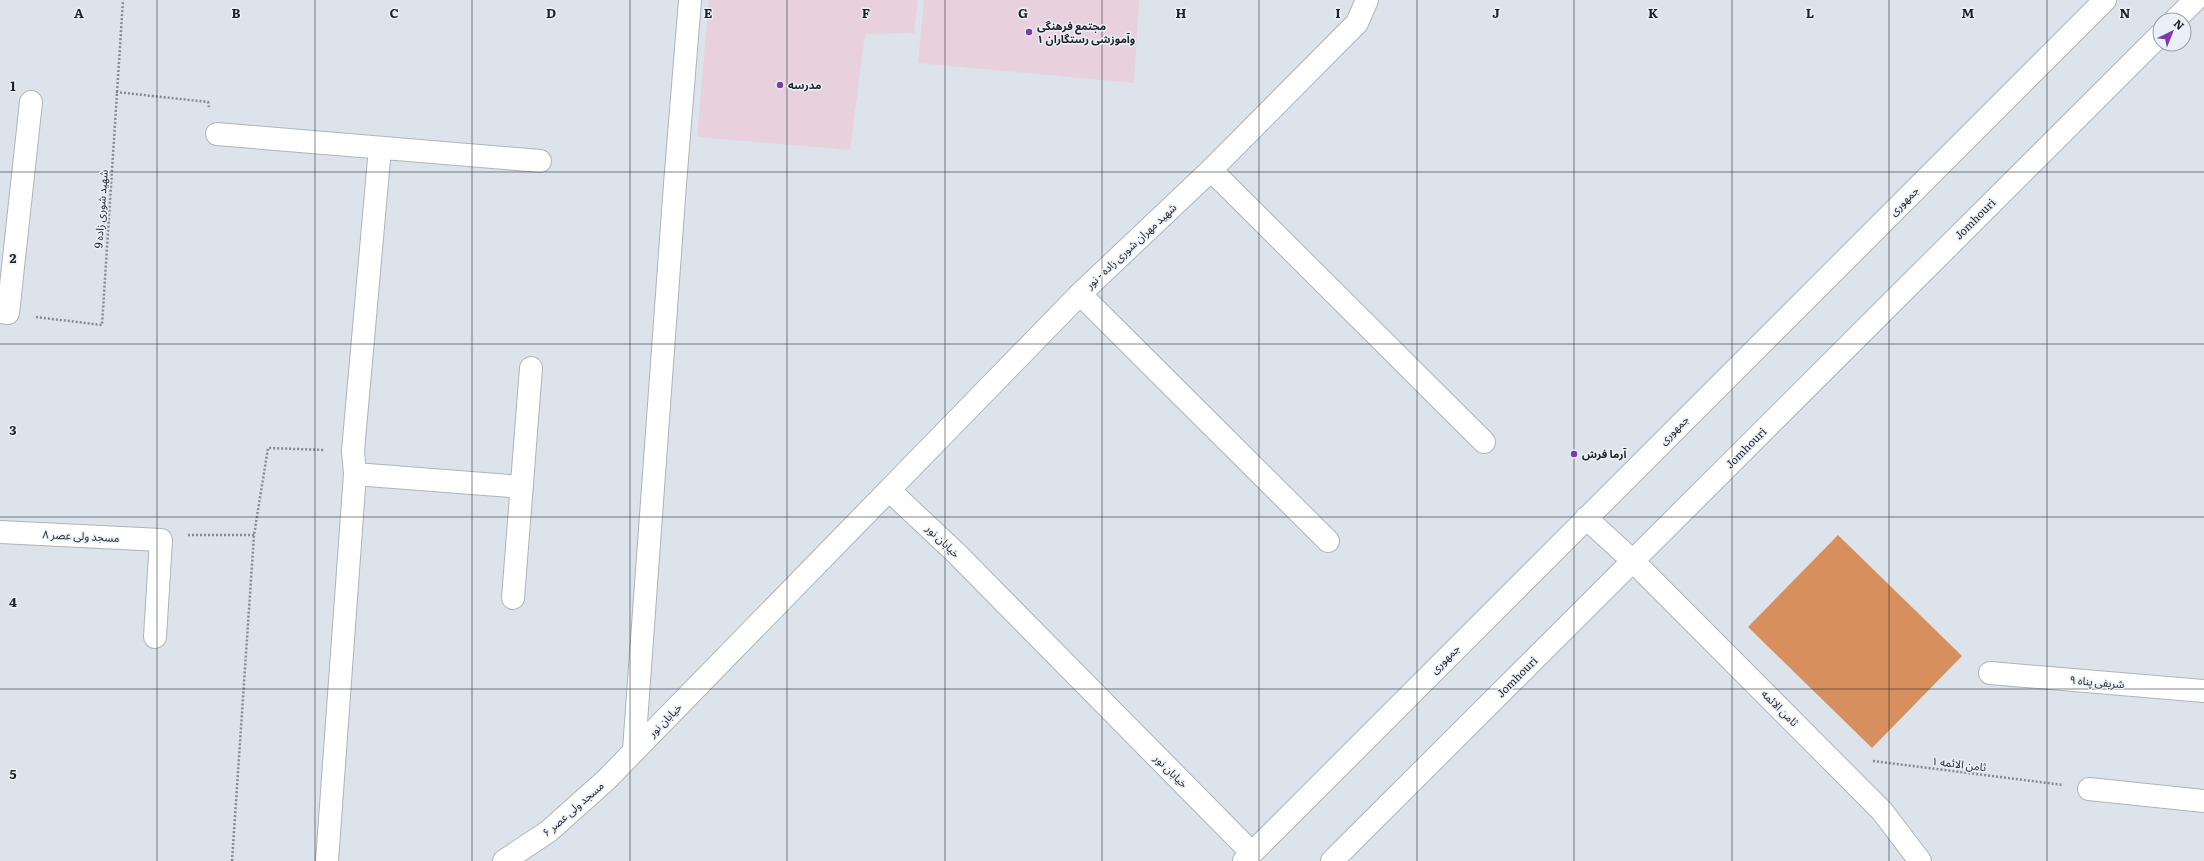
<svg xmlns="http://www.w3.org/2000/svg" width="2204" height="861" viewBox="0 0 2204 861" font-family="Literata,'Noto Sans Arabic',serif">
<style>
.education{fill:#e8d1dc}
.building{fill:#d7905d}
.lines{fill:none;stroke-linecap:round;stroke-linejoin:round}
.street-casing{stroke:#adb4ba;stroke-width:24}
.secondary-casing{stroke:#adb4ba;stroke-width:24}
.path{stroke:#878b90;stroke-width:2.5;stroke-dasharray:2 2;stroke-linecap:butt}
.street{stroke:#fff;stroke-width:22}
.secondary{stroke:#fff;stroke-width:22}
.grid{fill:none;stroke:#1f2124;stroke-width:1;stroke-opacity:0.55}
.poi-dot{fill:#7d39ad;stroke:#e9f0f7;stroke-width:1.5}
.labels{text-anchor:middle;stroke-width:3;stroke-linejoin:round;paint-order:stroke}
.poi-label{font-size:11px;font-weight:bold;fill:#1f2124;stroke:#e9f0f7;text-anchor:start}
.street-label{font-size:11px;fill:#1f2124;stroke:#e9f0f7}
.grid-label{font-size:13px;text-anchor:middle;font-weight:bold;fill:#1f2124;stroke:#e9f0f7;stroke-width:3;stroke-linejoin:round;paint-order:stroke}
</style>
<rect width="100%" height="100%" fill="#dce3ea"/>
<path class="education" d="M709,0h209l-4,33 -49,1 -15,116 -153,-13z
M924,0h215l-5,83 -216,-20z"/>
<path class="building" d="M1838,535l124,121 -90,92 -124,-121z"/>
<g class="lines">
<g class="street-casing">
<path id="street" d="M217,134l323,27
M1211,170l273,272
M1080,294l248,247
M0,312l8,1 23,-211
M355,474l167,13
M0,532l161,8 -6,97
M513,598l18,-230
M1990,673l214,18
M634,750l41,-566 15,-184
M2089,789l115,12
M327,861l28,-387 -2,-23 27,-303"/>
</g>
<g class="secondary-casing">
<path id="secondary" d="M2175,20l20,-20
M889,490l191,-196 131,-124 146,-147 10,-23
M1586,518l47,43 249,250 38,50
M504,861l45,-30 57,-51 283,-290 67,63 296,300
M1244,861l861,-861
M1332,861l828,-826"/>
</g>
<path class="path" d="M116,92l92,10 1,5
M36,317l66,8 21,-325
M188,535h66
M1873,761l190,24
M232,861l22,-326 14,-87 56,2"/>
<use href="#street" class="street"/>
<use href="#secondary" class="secondary"/>
</g>
<path class="grid" d="M157,0v861M315,0v861M472,0v861M630,0v861M787,0v861M945,0v861M1102,0v861M1259,0v861M1417,0v861M1574,0v861M1732,0v861M1889,0v861M2047,0v861M0,172h2204M0,344h2204M0,517h2204M0,689h2204"/>
<g class="poi-dot">
<circle cx="1029" cy="32" r="4"/>
<circle cx="780" cy="85" r="4"/>
<circle cx="1574" cy="454" r="4"/>
</g>
<g class="labels">
<g class="poi-label">
<text x="1037" y="30">مجتمع فرهنگی<tspan x="1037" dy="13">وآموزشی رستگاران ۱</tspan></text>
<text x="788" y="89">مدرسه</text>
<text x="1582" y="458">آرما فرش</text>
</g>
<g class="street-label">
<text transform="translate(1904 201) rotate(-45)" y="4">جمهوری</text>
<text transform="translate(101 209) rotate(-86)" y="4">شهید شوری زاده 9</text>
<text transform="translate(1975 219) rotate(-45)" y="4">Jomhouri</text>
<text transform="translate(1131 246) rotate(-43)" y="4">شهید مهران شوری زاده - نور</text>
<text transform="translate(1674 430) rotate(-45)" y="4">جمهوری</text>
<text transform="translate(1746 448) rotate(-45)" y="4">Jomhouri</text>
<text transform="translate(81 536) rotate(3)" y="4">مسجد ولی عصر ۸</text>
<text transform="translate(943 541) rotate(44)" y="4">خیابان نور</text>
<text transform="translate(1445 659) rotate(-45)" y="4">جمهوری</text>
<text transform="translate(1517 677) rotate(-45)" y="4">Jomhouri</text>
<text transform="translate(2097 682) rotate(5)" y="4">شریفی پناه ۹</text>
<text transform="translate(1780 708) rotate(45)" y="4">ثامن الائمه</text>
<text transform="translate(665 720) rotate(-45)" y="4">خیابان نور</text>
<text transform="translate(1959 764) rotate(7)" y="4">ثامن الائمه ۱</text>
<text transform="translate(1171 771) rotate(45)" y="4">خیابان نور</text>
<text transform="translate(573 809) rotate(-41)" y="4">مسجد ولی عصر ۶</text>
</g>
</g>
<g class="grid-label">
<text x="79" y="18">A</text>
<text x="236" y="18">B</text>
<text x="394" y="18">C</text>
<text x="551" y="18">D</text>
<text x="708" y="18">E</text>
<text x="866" y="18">F</text>
<text x="1023" y="18">G</text>
<text x="1181" y="18">H</text>
<text x="1338" y="18">I</text>
<text x="1496" y="18">J</text>
<text x="1653" y="18">K</text>
<text x="1810" y="18">L</text>
<text x="1968" y="18">M</text>
<text x="2125" y="18">N</text>
<text x="13" y="91">1</text>
<text x="13" y="263">2</text>
<text x="13" y="435">3</text>
<text x="13" y="607">4</text>
<text x="13" y="779">5</text>
</g>
<g transform="translate(2172 32) rotate(43)"><circle r="19" fill="#e9f0f7" stroke="#989da3"/>
<path d="M0-3L7 15L0 10L-7 15Z" fill="#7d39ad"/>
<text y="-6" font-size="11" font-weight="bold" text-anchor="middle" fill="#1f2124">N</text>
</g>
</svg>
